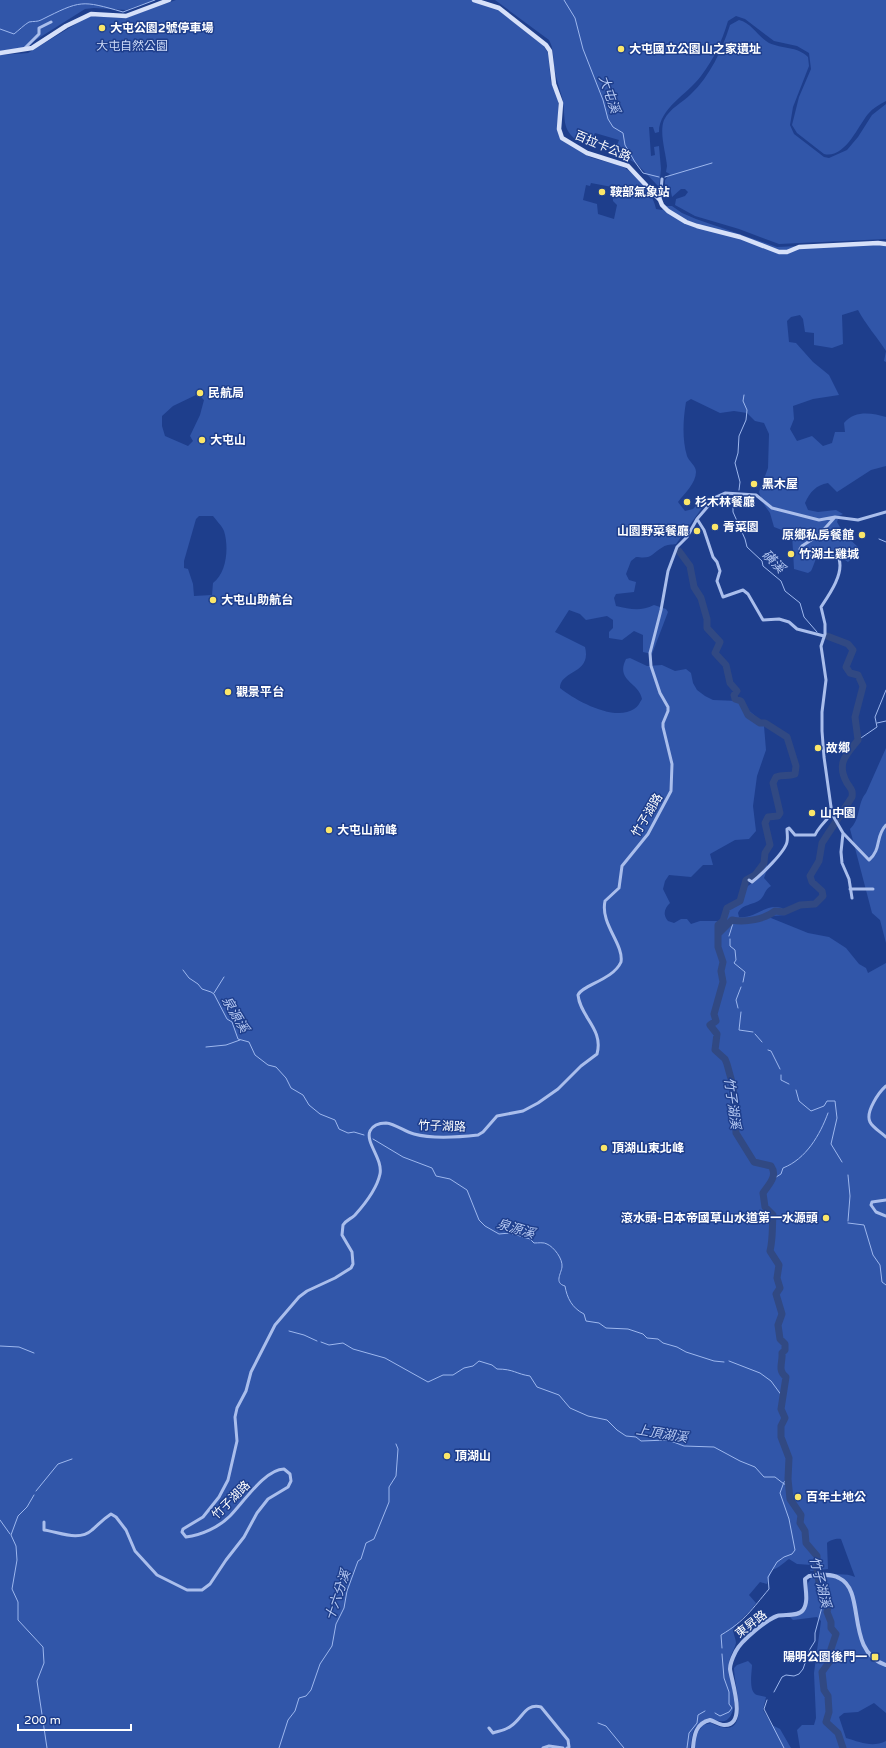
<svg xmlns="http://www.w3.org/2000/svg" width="886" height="1748" viewBox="0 0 886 1748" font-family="'Varela Round','Noto Sans TC',sans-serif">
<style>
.green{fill:#3156a9;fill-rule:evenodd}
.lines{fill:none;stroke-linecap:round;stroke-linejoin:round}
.stream{stroke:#9db7ee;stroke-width:1}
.river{stroke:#314983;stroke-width:7}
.minor{stroke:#aabeec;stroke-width:3}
.tertiary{stroke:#aabeec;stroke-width:4}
.secondary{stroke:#d6e0f9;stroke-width:4.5}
.poi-dot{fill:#fbe669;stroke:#1e3e8c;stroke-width:1.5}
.labels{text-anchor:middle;stroke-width:3;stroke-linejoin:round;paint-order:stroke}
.poi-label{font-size:12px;font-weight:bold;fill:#fff;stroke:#1e3e8c;text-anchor:start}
.park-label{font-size:12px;fill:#cfdcf9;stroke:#1e3e8c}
.street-label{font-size:12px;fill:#fff;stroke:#1e3e8c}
.water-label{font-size:13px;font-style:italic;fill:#b6c9f3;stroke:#1e3e8c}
</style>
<rect width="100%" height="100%" fill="#1e3e8c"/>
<path class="green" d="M0,0h155l-29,10 -32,-2 -9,1 -62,39 -23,3z
M176,0h299l21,8 47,37 5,8 3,29 7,18v33c11,9 20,18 32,24 11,4 25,6 35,11 13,8 29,27 31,41l6,1 4,-4h6l10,7 14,6 81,28 109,-5v120l-2,-1 2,-10c-9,-14 -20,-26 -28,-41l-16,5 1,29 -11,4 -18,-3v-12l-9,-1 -2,-13 -3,-4 -9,2 -4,4 2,21 7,1 17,19 16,13 10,20 -26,4 -20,7 1,13 -4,10 7,12 15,-5 11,10 9,-3 3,-11h10l-1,-9c11,-13 28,-10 42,-6v49l-15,4 -34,22 -9,-9c-12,2 -18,9 -23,20l3,7 10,2 18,-2 7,4 -4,2 -2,6 7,12 14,13v6l-10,9c-7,-5 -21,-16 -29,-8 -4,4 -5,12 -8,17l-3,2 -14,-4 -2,-35 -18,-7 -4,-14 -7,-10 -4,-11 9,-24 1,-34 -5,-11 -9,-2 -8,-8 -13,-2 -14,2 -29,-14 -5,3c-3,18 -4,37 1,54 2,6 9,9 9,16 0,11 -12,22 -18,30l7,9 8,-2 10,-11h4v3l-31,43c-4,1 -9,0 -13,3 -13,7 -9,12 -27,10l-5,4 -5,13 3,6 7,2 -2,10 -18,2 -2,4 2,8c14,3 24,6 38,-1l12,4 2,3 -16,42 -9,-2v-17l-9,-4 -12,9 -13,-2v-6l4,-4v-8l-6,-4 -21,4 -6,-6 -11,-4 -14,22 30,15c7,27 -25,23 -25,41 16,13 55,34 74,21 4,-2 6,-7 8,-10 -3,-17 -27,-18 -16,-40l4,-1 17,8 15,-1 13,6 11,-2 5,4 2,10 4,7 8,6 8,4 25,1 23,20 3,5 2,24 -9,26 -4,30 3,25 -7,8 -14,1 -25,14 3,11h-10l-12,12 -22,-2 -4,6 -2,8 7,14c-5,5 -8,11 -2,18l6,2 7,-4h6l4,5 9,-3h22l2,-13 14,-8 5,-12c16,-5 12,-17 23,-24l2,3 -4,11 7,8c-6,3 -6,9 -10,13 -8,7 -18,4 -23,14l1,4c16,2 26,-14 43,-9l4,7 -15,1v2l37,15 21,4 17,11 13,16 7,4 2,5 18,-10v750l-12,-10 -16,9 -14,1 -5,4 7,21c14,4 26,10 40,3v7h-86l-3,-18 5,-5h12l2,-7 -2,-45 7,-52 -4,-4 -24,3 -3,-3 8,-1 9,-9 1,-24 3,-5c13,-3 33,-6 44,-1l-14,-38c-4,-1 -11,1 -14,4l1,26 -18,2 2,-6 -15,-1 -8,-5c-6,4 -10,9 -17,11l-5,14 -7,-2 -11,13 7,8c-5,9 -19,18 -22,25 -2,5 2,10 2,15 -2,8 -8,15 -7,24 0,14 10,34 2,48 -9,17 -23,-9 -37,15 -3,6 -2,12 -4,18h-690v-1693l28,-2 61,-37 36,2zM591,183l21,4 1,14 4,4 -3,14 -16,-5 -1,-10 -14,-4 3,-15 4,1zM198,394l6,6 -4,15 -10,21 3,5 -5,5 -23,-10 -3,-10v-10l11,-10zM199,516h14c3,4 9,10 11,15 5,16 3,42 -11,52l-1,12 -18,1 -1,-12 -5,-15 -4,-1v-7l12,-42z
M495,0h391v101c-6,3 -13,7 -18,13 -10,12 -23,45 -44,40l-27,-21 -5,-8 7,-28 12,-28 -2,-16 -12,-7 -23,-5 -29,-22 -9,-3 -8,5c-6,20 -14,38 -27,55 -13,18 -42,32 -42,56l-4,1 -2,-6h-4l2,29 4,-1 -1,-8 5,-1 2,23 -2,18 -22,-23 -14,-8 -2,-9 -4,-2 2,-5 -24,-7 -2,4 -6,1 -7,5c-21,-15 -13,-25 -18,-46 -3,-10 -6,-19 -8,-30 -1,-9 0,-18 -5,-27z
M739,20c13,3 19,17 30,23 13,6 28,3 39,14l1,9 -16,41 -3,18 4,9 30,23 5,1 18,-8 11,-13 14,-22 14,-11v135l-107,5 -40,-15 -44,-13 -20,-11 1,-6 9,-3 3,-4 -3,-3h-4l-9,8 -2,-10 -5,-1v-6l5,-6 -4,-2 1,-6c-1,-13 -8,-33 -3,-46 6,-12 18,-17 27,-26 19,-18 31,-44 39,-69z
M886,748v195l-6,-23 -8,-7 -22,-84c11,-10 7,-26 16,-36z
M748,1661l4,4c0,7 -4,27 5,30 3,1 6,1 9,2l-3,13 9,15 8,4 11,19h-96l1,-13 7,-10 8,-2c43,22 23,-36 23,-55l3,-3z"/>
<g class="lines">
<path class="stream" d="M564,0l11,18 8,31 20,51 5,19 5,8 10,6 2,12 10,17 8,11 16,4
M0,29l14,5c5,-4 10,-9 15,-12 5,-1 8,0 12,-2 40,-20 40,-20 82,-8l32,-12
M665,177l47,-14
M739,490l1,-8 -5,-19 3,-10 1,-17 7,-16 1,-10 -4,-9 1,-6
M736,495l-3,6v11l12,27 2,8 15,14 1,5 18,15 4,10 15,12 4,14 13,15
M879,539l7,3
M877,723l9,-2
M858,740l19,-13 -2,-10 11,-27
M729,936l5,-16
M730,939v7l5,4 1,10 -2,3 11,9 -2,10
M183,970l6,8 9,6 4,5 9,3 3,2 13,25 5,3 6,17 11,3 6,13 13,10 8,2 10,11 5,10 12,7 6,10 11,9 15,6 4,9 9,4 6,-1 10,3
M214,993l10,-16
M738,1008l-2,-8 5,-13
M741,1012l-2,18 14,2
M755,1034l7,8
M206,1047l20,-2 14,-5
M768,1050l3,1 9,18
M781,1075v5l8,4
M796,1090l3,11 12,10 13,-5 3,-5h8l2,17 -6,26 11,18
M373,1139l30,18 29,11 4,8 14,3 17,11 12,30 6,6 14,8 11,-1 20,6 4,4c4,0 10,-1 13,1 7,3 16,15 15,23 -1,7 -8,16 3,19 2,12 7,22 19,28l2,7 13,2 7,5 22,1 15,5 4,4 11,1 5,4 14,4 9,5 28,9 10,1
M848,1175l2,21 -2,25
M773,1179l8,-5 2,-6c23,-9 37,-33 45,-55
M848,1223l16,2 9,30 7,10 2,17 4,3
M289,1331l15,4 13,6
M321,1342l8,3 14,-2 10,6 32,9 43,24 15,-7h10l11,-7 9,-2 6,-5 13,4 5,4c17,0 19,5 33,7l7,11 22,8 11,13 18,8 19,4 10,10 9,6 10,1 5,4 27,-1 16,6 30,1 26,14 15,6 9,10h11l9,7h5
M0,1346l19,1 15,6
M729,1361l31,12 11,8 11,15
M36,1491l22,-27 14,-5
M34,1495l-7,12 -9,9 -7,19 5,11 1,14 -5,29 6,13v18l25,27 1,16 -7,18 10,67
M0,1520l10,14
M722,1648l-1,-13c24,-14 31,-26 48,-46l-1,-12 9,-15 7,-5 8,-3 3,-4 -6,-31 -9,-26 4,-11 4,-3
M774,1692l8,-15 4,-2 8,1 5,-2 4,-5 7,-20 5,-8v-8l7,-26 -2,-8 1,-4
M767,1700l-3,9 20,39
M715,1713l5,3 9,-4 3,-4 -3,-4v-12l-5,-14 -2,-24
M598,1723l8,3 18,22
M279,1748l9,-28 7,-9 4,-13 7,-2 5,-6 9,-26 12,-18 4,-22 8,-16 3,-17 11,-30 3,-2 5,-16 8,-4 15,-37v-15l7,-11 2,-27 -2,-5
M687,1748l2,-15 8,-10 1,-8 7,-4"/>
<path class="river" d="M679,551l11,15 4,21 7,11 6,21v9l13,14 -5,11 11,12 4,18 7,8 -3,4 1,4 6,2 7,14 12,8h5l22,14 9,29 -1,8c-7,3 -12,0 -19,3l-3,6 7,30 -2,3 -10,1 -3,6 5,22 -5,8 -1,10 -9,12 -9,5 -6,21 -13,7 -4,13 -5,4v9
M827,636l21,8 5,6 -7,17 4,6 8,2 5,11 -8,31 3,23c-12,15 -22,23 -11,43 4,6 6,7 5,14l-30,46 -3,18 -9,15 2,6 10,9 1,5 -8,8 -15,1 -16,7 -9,-1c-10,8 -30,12 -43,9l-14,14v13l5,15 -2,9 2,11 -9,32 2,7 -6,4 7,9 -2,16 10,9 2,5 6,22 3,47 18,29 17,4c7,10 -2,18 -8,27l2,14 8,8c-1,13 0,24 -3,36l9,14 -2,13 3,10 -4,6 6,20 -4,11 2,14 5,5v6l-3,3c1,10 -5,17 4,24l-5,32 4,9 -4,8v11l8,21 -1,21 2,20 11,16 -1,8 5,8 1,12 11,13v13l4,26 7,12 -1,5 4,10v6l5,6 -5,15 -1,12 -8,11 2,18 4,6 1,16 -3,10 12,11 5,15"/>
<path class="minor" d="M24,49l15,-15v-6l12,-6
M660,200l2,-21
M835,517l-16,18 -17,11 -2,3 4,7c10,1 26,-3 35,3 5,15 -10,36 -18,48l4,17v10l-4,12 5,34 -4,32v19l2,26 8,57 11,19 26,27c13,-11 6,-24 17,-35
M697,519l7,11 9,27 4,5 3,9 -3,10 6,16 20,-7 5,4 15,26 16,-1 10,3 8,7 27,7
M843,833l-2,19 1,11 7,16 3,19
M749,880l3,2c9,-7 33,-30 35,-40 1,-4 0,-9 0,-13l2,-1 6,7h20c3,-7 11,-15 17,-21
M850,889h23
M886,1086c-7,6 -21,26 -16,36 3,6 11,10 16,15
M886,1200l-14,2 -1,3 5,7 10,4
M44,1522v8c15,2 35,12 48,0 8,-7 10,-10 19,-16l5,3 10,13 9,21 22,24 30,15h15l8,-6 16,-24 18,-23 13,-24 11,-14 20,-12 3,-6 -1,-7 -6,-5c-19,0 -41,34 -54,47 -11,11 -28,19 -44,21l-4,-5 1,-3 20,-12 16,-20 9,-17 9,-39 -2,-24 2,-9 9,-17 5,-19 24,-47 24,-28 8,-6 28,-13 16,-10 2,-4 -1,-12 -10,-17 1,-10c3,-5 8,-6 12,-10 9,-10 22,-27 25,-41 3,-15 -15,-32 -10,-43 3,-6 10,-8 16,-8 10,1 19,9 28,11 18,5 46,3 64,1l5,-3 14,-16 26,-5 15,-8 20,-14 23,-23 16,-12c7,-25 -17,-37 -19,-59 4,-10 35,-15 43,-33 3,-18 -21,-38 -16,-61l14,-13 3,-22 26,-32 23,-43 1,-27 -9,-37v-4l5,-12v-4l-8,-14 -9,-27 -1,-13 11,-43 7,-39 9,-24 10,-10 10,-18 19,-22 9,-4 31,2 16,13 47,12 16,-3 23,3 28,-8
M489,1728l4,5c6,-2 13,-3 18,-7 12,-8 14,-23 30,-19l27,33 1,7 -2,1
M543,1748l6,-2 14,2"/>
<path class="tertiary" d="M693,1748c1,-13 3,-25 17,-28 4,1 10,5 14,5 24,1 7,-45 6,-56 0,-7 3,-12 6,-18 5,-10 30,-31 41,-35 8,-2 21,1 26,-6 6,-8 2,-22 2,-31l4,-3c9,-1 22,-3 30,2 28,13 5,73 47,87"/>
<path class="secondary" d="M474,0l25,8 47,37 4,6 4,33 7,19 -2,26 3,9 25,15 41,13 32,34 2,5 6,6 18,11 11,4 43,11 39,15h8l12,-5 79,-4 8,1
M0,53l32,-5 34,-22 25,-12 35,2 43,-16"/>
</g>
<g class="poi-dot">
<circle cx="102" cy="28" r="4"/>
<circle cx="621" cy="49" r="4"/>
<circle cx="602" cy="192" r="4"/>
<circle cx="200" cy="393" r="4"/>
<circle cx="202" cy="440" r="4"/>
<circle cx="754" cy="484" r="4"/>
<circle cx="687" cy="502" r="4"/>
<circle cx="715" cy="527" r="4"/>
<circle cx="697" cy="531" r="4"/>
<circle cx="862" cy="535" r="4"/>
<circle cx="791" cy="554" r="4"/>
<circle cx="213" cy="600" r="4"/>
<circle cx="228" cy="692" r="4"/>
<circle cx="818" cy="748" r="4"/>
<circle cx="812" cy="813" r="4"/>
<circle cx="329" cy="830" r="4"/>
<circle cx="604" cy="1148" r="4"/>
<circle cx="826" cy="1218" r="4"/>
<circle cx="447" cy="1456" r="4"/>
<circle cx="798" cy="1497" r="4"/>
<rect x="871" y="1653" width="8" height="8" rx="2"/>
</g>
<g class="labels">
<g class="poi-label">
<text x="110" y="32">大屯公園2號停車場</text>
<text x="629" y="53">大屯國立公園山之家遺址</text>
<text x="610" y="196">鞍部氣象站</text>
<text x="208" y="397">民航局</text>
<text x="210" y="444">大屯山</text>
<text x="762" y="488">黑木屋</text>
<text x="695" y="506">杉木林餐廳</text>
<text x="723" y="531">青菜園</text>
<text x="689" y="535" text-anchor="end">山園野菜餐廳</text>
<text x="854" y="539" text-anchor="end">原鄉私房餐館</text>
<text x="799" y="558">竹湖土雞城</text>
<text x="221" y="604">大屯山助航台</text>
<text x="236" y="696">觀景平台</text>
<text x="826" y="752">故鄉</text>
<text x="820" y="817">山中園</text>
<text x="337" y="834">大屯山前峰</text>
<text x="612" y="1152">頂湖山東北峰</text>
<text x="818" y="1222" text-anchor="end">滾水頭-日本帝國草山水道第一水源頭</text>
<text x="455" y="1460">頂湖山</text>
<text x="806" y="1501">百年土地公</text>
<text x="867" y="1661" text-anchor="end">陽明公園後門一</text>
</g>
<g class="park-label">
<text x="132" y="50">大屯自然公園</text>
</g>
<g class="street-label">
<text transform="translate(603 146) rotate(23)" y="4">百拉卡公路</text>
<text transform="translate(647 815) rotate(-59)" y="4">竹子湖路</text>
<text transform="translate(442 1126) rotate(2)" y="4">竹子湖路</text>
<text transform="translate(231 1500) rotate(-45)" y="4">竹子湖路</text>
<text transform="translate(751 1624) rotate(-38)" y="4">東昇路</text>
</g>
<g class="water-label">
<text transform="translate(610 94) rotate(71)" y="5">大屯溪</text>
<text transform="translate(774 561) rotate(45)" y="5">磺溪</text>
<text transform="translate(236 1014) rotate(59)" y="5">泉源溪</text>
<text transform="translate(733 1103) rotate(82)" y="5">竹子湖溪</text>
<text transform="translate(516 1228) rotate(16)" y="5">泉源溪</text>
<text transform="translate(662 1433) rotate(9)" y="5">上頂湖溪</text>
<text transform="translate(821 1582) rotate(76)" y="5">竹子湖溪</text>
<text transform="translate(337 1595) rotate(-71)" y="5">十六分溪</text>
</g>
</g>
<path d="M18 1724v6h113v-6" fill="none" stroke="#ffffff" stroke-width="2"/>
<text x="24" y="1724" font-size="12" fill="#ffffff" stroke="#1e3e8c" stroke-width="3" paint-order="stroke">200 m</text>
</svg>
